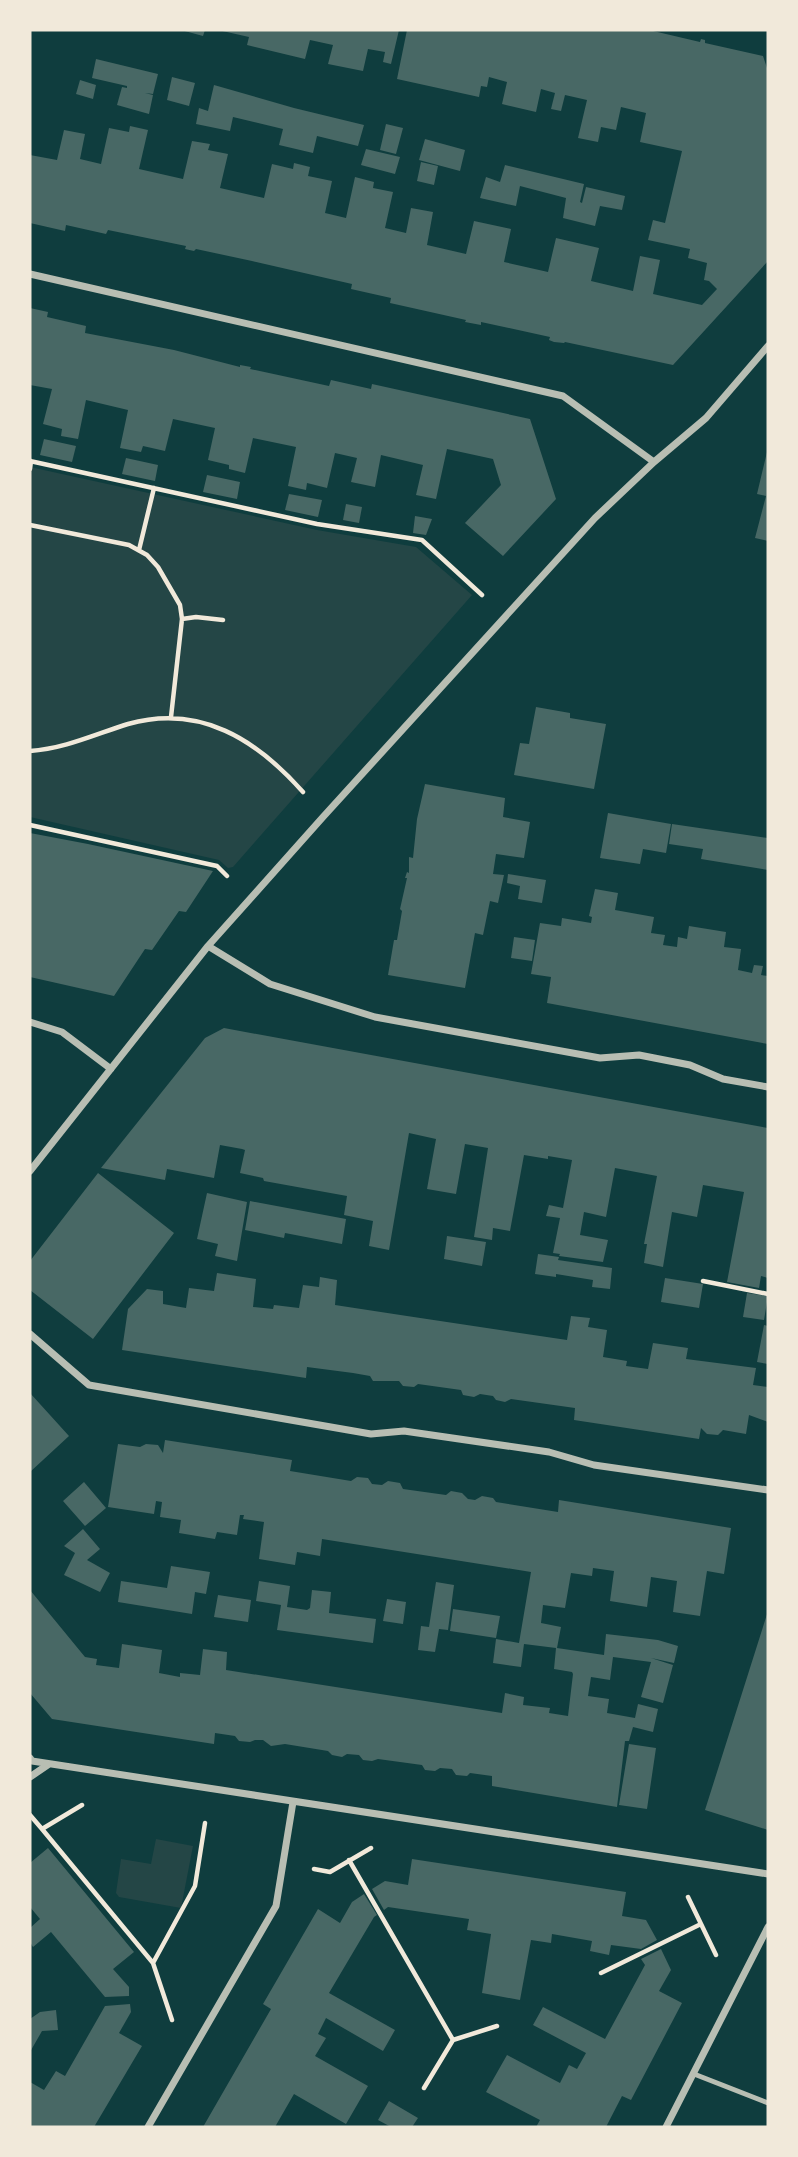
<svg xmlns="http://www.w3.org/2000/svg" width="798" height="2157" viewBox="0 0 798 2157" font-family="Quicksand,sans-serif">
<style>
.green{fill:#244646}
.building{fill:#486865}
.lines{fill:none;stroke-linecap:round;stroke-linejoin:round}
.path{stroke:#f1e9da;stroke-width:4.5}
.service{stroke:#b8beb3;stroke-width:5}
.minor{stroke:#b8beb3;stroke-width:7}
</style>
<rect width="100%" height="100%" fill="#0f3d3e"/>
<path class="green" d="M30,467l287,63 99,17 56,48 -239,272 -5,1 -9,-8 -189,-43z
M156,1839l37,7 -12,62 -62,-11 -3,-4 5,-34 30,5z"/>
<path class="building" d="M181,30h24l-2,6z
M218,30h181l-8,34 -8,-2 2,-10 -17,-3 -5,22 -35,-7 5,-19 -23,-5 -5,19 -58,-14 2,-8z
M407,30h242l51,12 1,-3 4,1v3l58,13 5,15v190l-95,104 -108,-23 -1,1 -10,-1 -5,-2 1,-3 -69,-15v3l-16,-3 1,-2 -76,-17 1,-5 -40,-9 1,-5 -100,-23 -56,-12 -2,2 -9,-2 1,-3 -78,-16 -2,4 -40,-9 -1,6 -35,-8v-68l27,5 7,-30 21,4 -5,25 21,5 8,-36 20,4 1,-6 18,4 -9,39 44,10 9,-38 18,3 -2,6 20,4 -8,34 44,10 8,-34 21,5 1,-6 16,4 -2,9 24,5 -7,32 21,5 9,-41 19,5 -1,6 20,4 -8,36 21,5 5,-25 22,4 -6,33 39,9 8,-33 37,8 -7,33 44,10 8,-34 43,10 -8,33 42,10 7,-35 20,4 -7,34 49,11 15,-16 -8,-8 -5,-1 3,-17 -19,-5 2,-9 -42,-9 5,-20 12,3 17,-72 -42,-9 6,-29 -25,-6 -5,23 -15,-3 -3,15 -20,-4 9,-38 -22,-5 -4,16 -10,-2 4,-16 -14,-4 -5,23 -34,-8 5,-22 -18,-5 -2,10 -6,-1 -2,11 -82,-18z
M96,59l62,15 -5,20 -8,-1 8,2 -4,19 -32,-9 5,-18 5,1v-2l-35,-8z
M172,77l23,6 -6,23 -22,-6z
M80,80l16,5 -3,14 -17,-5z
M214,85l80,23 70,17 -6,21 -41,-10 -4,17 -34,-8 4,-16 -50,-12 -3,14 -34,-7 3,-16 9,3z
M386,124l17,4 -7,26 -16,-4z
M425,139l40,11 -5,21 -41,-11z
M366,149l34,8 -5,17 -34,-9z
M421,162l17,4 -4,19 -17,-4z
M505,165l79,19 -4,18 2,1 4,-16 39,9 -3,14 -22,-4 -5,20 -32,-8 3,-20 -46,-12 -4,20 -36,-8 6,-21 14,5z
M30,308l18,4 -1,5 39,9 -1,7 89,17 66,17v-2l11,2 -1,2 79,17 2,-6 40,9 1,-5 158,35 26,80 -53,57 -38,-33 36,-38 -8,-26 -46,-10 -11,50 -20,-4 7,-30 -42,-10 -6,32 -24,-5 6,-24 -22,-5 -8,35 -20,-5 -1,7 -18,-4 8,-39 -43,-9 -8,35 -16,-4v-4l-21,-5 7,-32 -42,-9 -8,32 -22,-5 -2,6 -21,-4 8,-38 -42,-10 -8,39 -17,-3 1,-7 -19,-5 9,-35 -22,-4z
M44,439l32,7 -4,16 -32,-7z
M767,452h1v89l-13,-3 11,-42 -9,-2z
M126,458l32,7 -3,16 -33,-7z
M207,475l33,7 -3,17 -34,-7z
M289,494l33,6 -4,17 -33,-7z
M346,504l16,3 -3,16 -16,-3z
M415,516l17,3 -6,16 -13,-2z
M536,707l34,6v5l36,6 -12,65 -80,-14 6,-32 9,1z
M425,784l80,14 -2,19 27,5 -6,36 -28,-4 -3,20 11,1 -6,28 -8,-2 -7,34 -8,-2 -10,55 -77,-13 6,-35h3l5,-29 -2,-2 7,-31h-2l2,-6 2,1v-16l4,1 4,-39z
M608,813l63,11 -5,29 -23,-4 -3,15 -40,-6z
M672,824l96,14v32l-67,-11 2,-10 -34,-5z
M30,833l58,11 125,27 -27,41 -7,-1 -27,39 -7,-1 -31,47 -84,-19z
M508,874l38,6 -4,23 -24,-4 2,-13 -13,-3z
M595,889l23,4 -3,17 39,7 -3,16 14,2 -2,10 14,2 1,-10 9,2 2,-13 37,6 -2,15 17,2 -3,21 14,3 2,-8 9,1 -2,9 7,1v68l-221,-41 4,-26 -20,-3 9,-51 21,3 1,-8 29,5 1,-6 -3,-1z
M514,937l21,3 -3,21 -21,-3z
M224,1028l544,100v150l-7,-2 -2,12 -32,-6 17,-90 -41,-7 -6,32 -25,-5 -9,55 -19,-4 3,-19h-3l13,-68 -42,-8 -9,49 -22,-5 -4,23 28,5 -5,22 -44,-6 1,-2 -7,-1 7,-35 -14,-2 3,-11 14,3 9,-48 -24,-4v3l-24,-4 -14,76 -17,-3 -1,12 -18,-3 14,-89 -23,-4 -9,50 -29,-5 9,-50 -27,-6 -20,117 -20,-4 4,-25 -29,-6 3,-19 -83,-15 -1,-3 -23,-5 5,-23 -3,-1 -22,-4 -6,33 -47,-9 -2,11 -64,-12 104,-130z
M98,1173l76,60 -81,106 -63,-49v-29z
M207,1193l40,9 -10,59 -22,-5 3,-12 -21,-5z
M250,1201l96,18 -4,25 -57,-11 -1,5 -39,-8z
M447,1236l39,6 -4,24 -38,-7z
M538,1254l21,3 -1,3 54,8 -2,21 -18,-2 1,-7 -37,-6v3l-21,-3z
M217,1273l39,6 -3,28 20,2 1,-4 25,3 4,-23 16,2 1,-10 17,3 -2,25 72,11 160,24 4,-24 19,2 -2,9 19,3 -4,27 24,4 -1,5 22,3 5,-26 35,5 -2,11 70,9 -3,17 15,2v35l-19,-7 -3,19 -23,-4 -5,5 -11,-1 -6,-6 -2,11 -125,-19 1,-12 -64,-9 -6,3 -9,-2 -3,-4 -13,-2 -6,3 -11,-2 -2,-5 -43,-6 -4,3 -11,-1 -4,-5h-26l-3,-5 -17,-3 -46,-6 -1,11 -184,-28 6,-41 19,-20 16,2v13l23,4 3,-20 25,3z
M665,1278l38,6 -4,24 -38,-6z
M747,1293l21,3 -4,24 -21,-3z
M764,1325l4,1v38l-11,-2z
M30,1393l39,43 -39,36z
M165,1440l127,20 -2,11 61,10 6,-4 11,1 4,6 10,1 6,-4 12,2 3,6 43,6 5,-4 11,2 6,6 7,1 7,-4 11,2 3,4 62,10 1,-12 172,28 -7,46 -17,-3 -7,45 -27,-4 4,-31 -26,-4 -4,30 -37,-6 4,-30 -21,-3 -1,8 -21,-3 -6,35 -22,-3 -2,18 20,4 -4,21 47,7 2,-21 52,6 20,6 -4,17 -23,-5 22,7 -10,38 -22,-6 10,-35 -38,-5 -3,23 -19,-3 -3,19 21,3 -2,14 28,5 3,-14 20,5 -5,23 -20,-5 -4,14h-4l-8,66 -125,-21v-10l-22,-3 -3,3 -11,-1 -4,-6 -12,-1 -5,3 -10,-1 -3,-5 -44,-6 -6,2 -9,-1 -4,-5 -12,-1 -5,3 -10,-2 -4,-4 -43,-7 -14,2 -8,-6h-8l-5,2 -11,-1 -4,-5 -20,-3 -1,11 -162,-25 -22,-26v-103l55,67 12,2 -1,6 23,3 3,-24 40,6 -3,23 21,4v-4l20,2 3,-26 24,3 -1,18 276,43 3,-20 19,4 -1,8 27,3 -1,5 19,3 5,-42 -1,-2 -18,-3 2,-21 -32,-4 -3,23 -28,-4 3,-24 23,4 12,-71 -209,-33 -2,17 -23,-4 -2,13 -36,-6 5,-37 -21,-3 1,-4h-4l-3,20 -20,-3 -2,7 -36,-6 2,-13 -21,-3 2,-15 -6,-1 -2,13 -46,-7 10,-63 22,3 6,-3 12,1 5,8z
M84,1482l22,26 -21,18 -22,-25z
M83,1529l17,20 -13,11 23,13 -10,19 -36,-17 11,-22 -11,-7z
M171,1566l39,6 -4,22 -11,-2 -3,22 -74,-12 3,-21 46,7z
M259,1581l31,5 -3,21 20,3 3,-2 2,-18 19,2 -2,21 47,6 -3,24 -96,-13 4,-25 -25,-4z
M436,1582l18,3 -6,45 -9,-1 -4,23 -17,-2 3,-24 8,1z
M218,1595l33,5 -3,22 -34,-5z
M387,1599l19,3 -3,22 -20,-3z
M453,1609l47,7 -4,22 -46,-7z
M768,1611v219l-63,-20z
M629,1744l27,4 -9,61 -28,-4z
M48,1848l86,104 -21,17 16,18v9l-24,1 -54,-65 -18,15 -3,-5v-14l10,-9 -10,-12v-44z
M412,1859l214,33 -4,24 24,4 11,20 -16,9 -30,-4 -2,10 -19,-4 2,-10 -40,-7 -1,9 -20,-3 -11,60 -38,-7 9,-59 -24,-4 2,-11 -81,-12 -4,3 -12,-21 13,-8 23,4z
M364,1894l13,21 -3,2 -45,76 66,37 -12,21 -57,-33 -8,16 8,4 -11,18 53,30 -22,38 -52,-30 -19,33h-72l68,-118 -8,-5 55,-95 22,14 12,-21z
M661,1949l10,21 -12,21 23,12 -51,97 -9,-4 -16,31h-70l4,-7 -54,-28 21,-37 53,28 9,-18 8,4 9,-16 -53,-28 10,-18 62,32 40,-74 -4,-6z
M130,2004l1,8 -12,21 23,13 -48,81h-64v-45l14,8 12,-19 9,5 40,-70z
M56,2010l2,20 -16,1 -12,21v-33l10,-7z
M389,2101l29,17 -6,9h-21l-13,-7z"/>
<g class="lines">
<path class="path" d="M30,461l287,63 105,16 60,55
M30,469l1,-8
M30,525l99,20 18,10 11,12 22,38 2,14 -11,98
M139,550l15,-62
M182,619l14,-2 27,3
M30,751c34,-2 66,-17 98,-27 72,-20 128,15 175,68
M30,825l187,41 10,10
M703,1281l65,13
M82,1805l-40,24 111,134 19,57
M30,1815l12,14
M349,1860l104,180 44,-14
M314,1869l16,3 41,-24
M688,1897l28,58
M153,1963l42,-77 10,-63
M601,1973l100,-49
M424,2088l29,-48"/>
<path class="service" d="M694,2074l74,29"/>
<path class="minor" d="M30,274l533,122 91,66
M208,946l62,38 105,33 225,41 39,-3 51,10 33,14 45,8
M30,1022l32,10 49,37
M30,1171l178,-225 115,-129 272,-299 59,-56 52,-44 62,-72
M30,1334l59,51 282,49 33,-3 145,21 45,13 174,25
M30,1758l2,3 736,113
M30,1777l19,-13
M148,2127l128,-221 17,-104
M666,2127l102,-200"/>
</g>
<rect width="798" height="2157" fill="none" stroke="#f1e9da" stroke-width="63"/>
</svg>
